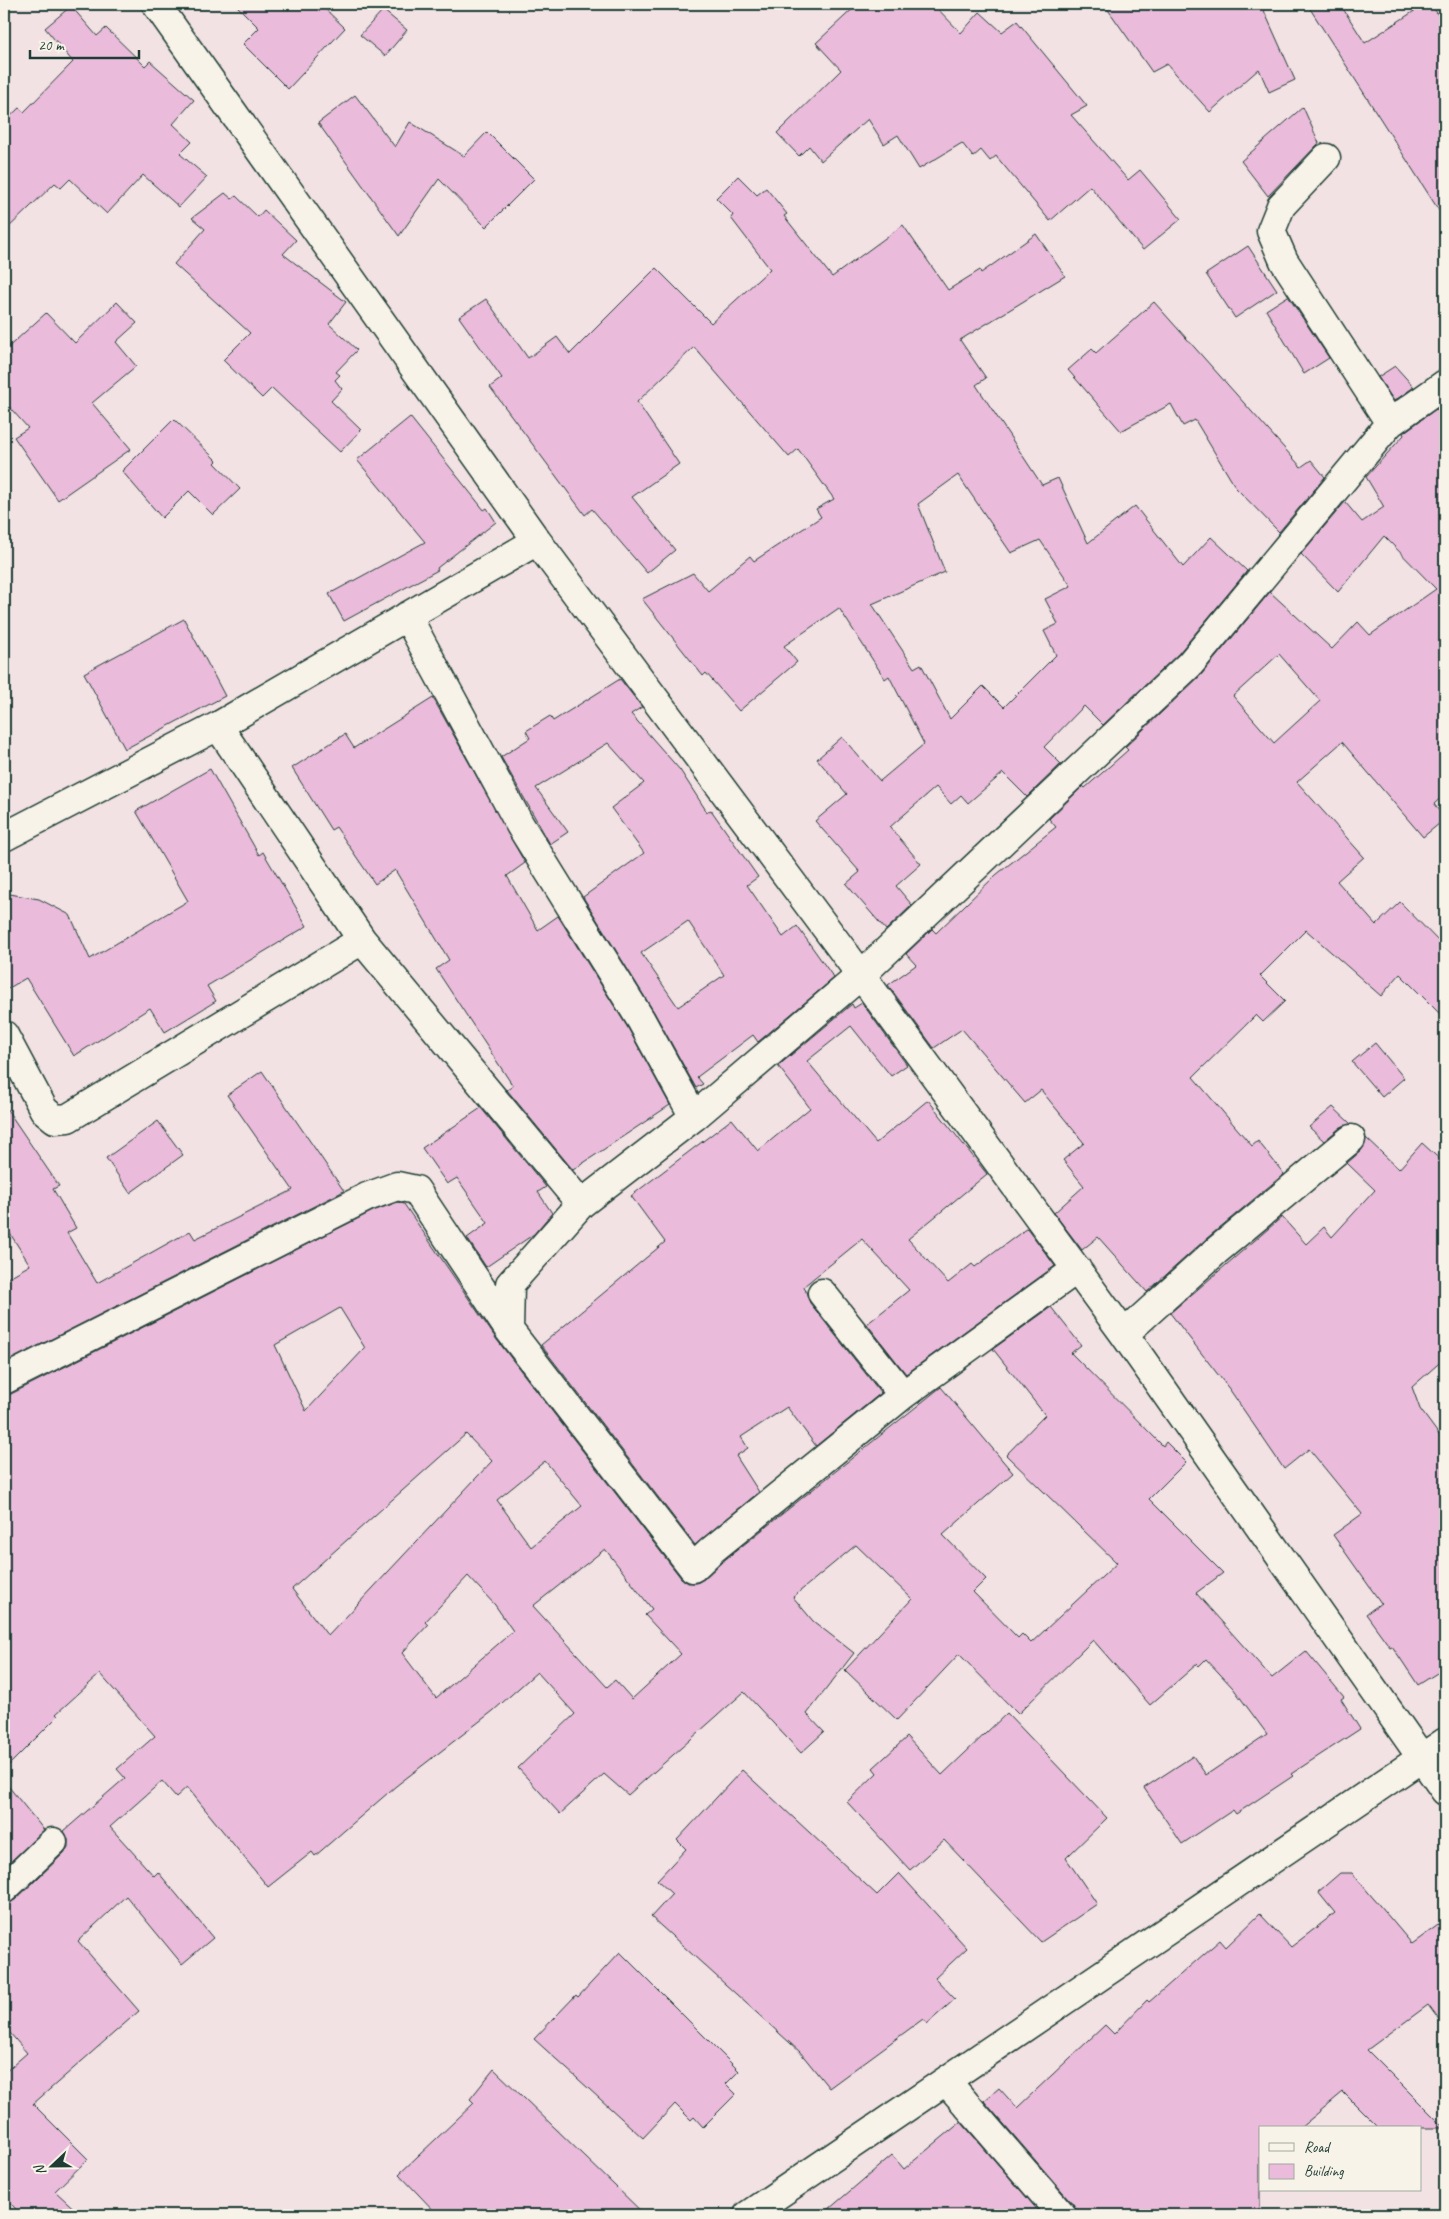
<svg xmlns="http://www.w3.org/2000/svg" width="1449" height="2219" viewBox="0 0 1449 2219" font-family="Caveat,sans-serif">
<style>
.building{fill:#ebbbdc;stroke:#1f3d34;fill-rule:evenodd}
.lines{fill:none;stroke-linecap:round;stroke-linejoin:round}
.minor-casing{stroke:#1f3d34;stroke-width:31}
.minor{stroke:#f7f3e8;stroke-width:28}
</style>
<rect width="100%" height="100%" fill="#f3e2e4"/>
<filter id="ink" filterUnits="userSpaceOnUse"><feTurbulence type="fractalNoise" baseFrequency=".02" numOctaves="2"/><feDisplacementMap in="SourceGraphic" scale="10" xChannelSelector="R" yChannelSelector="G"/><feConvolveMatrix kernelMatrix="1 2 1 2 8 2 1 2 1" color-interpolation-filters="sRGB"/></filter>
<g filter="url(#ink)">
<path class="building" d="M235,4h85l25,24 -57,61 -45,-45 16,-16z
M858,4h75l28,29 19,-21 22,20 15,-11 70,85 -16,9 57,65 12,-10 41,49 -38,31 -53,-64 -40,35 -54,-65 -6,5 -9,-11 -8,7 -11,-14 -43,26 -21,-34 -14,9 -16,-25 -47,42 -12,-15 -10,10 -22,-23 64,-63 -25,-27z
M1104,4h157l34,76 -26,12 -10,-23 -49,43 -43,-48 -15,8z
M1307,4h33l25,39 60,-39h6l14,21v195z
M71,6l26,30 9,-8 39,38 5,-5 44,39 -21,24 19,18 -12,12 27,23 -28,30 -36,-32 -36,39 -37,-35 -9,9 -6,-5 -51,49v-110l15,-14 5,4 49,-50 -28,-34z
M383,10l24,20 -22,26 -25,-21z
M355,95l40,52 15,-25 54,34 23,-24 47,47 -48,48 -47,-48 -40,57 -81,-113z
M1303,107l16,36 -51,53 -27,-35z
M738,176l19,19 9,-7 21,26 -3,2 48,61 71,-52 45,65 32,-20 1,3 55,-39 29,42 -105,64 26,38 -10,7 66,100 16,-7 30,65 47,-37 48,61 28,-30 36,34 -68,82 -76,72 -19,-19 -40,41 17,17 -34,33 -24,-24 -35,30 -7,-8 -10,9 -15,-17 -46,40 31,37 -25,22 16,19 -26,25 -40,-46 14,-12 -45,-51 32,-27 -30,-35 25,-22 38,44 44,-37 -35,-68 -4,3 -46,-71 -55,38 13,16 -58,49 -33,-38 -3,3 -61,-77 51,-26 15,18 42,-35 4,5 67,-44 -5,-8 18,-10 -36,-50 -9,8 -95,-110 -57,55 42,62 -47,33 43,53 -28,23 -55,-64 -7,6 -95,-128 12,-9 -43,-61 27,-18 42,59 29,-21 13,17 86,-86 55,55 59,-54 -39,-51 2,-3 -17,-17zM958,475l53,78 29,-13 31,46 -26,13 13,25 -14,7 12,24 -52,52 -21,-21 -33,33 -29,-55 -7,4 -42,-64 73,-32 -27,-68z
M225,193l7,6 4,-3 22,21 6,-7 32,30 -13,14 63,48 -17,22 28,26 -21,22 4,3 -5,5 7,9 -11,12 30,29 -21,22 -68,-64 -10,10 -39,-38 27,-27 -76,-69 31,-35 -13,-11z
M1248,246l29,44 -42,28 -29,-44z
M1288,296l41,62 -25,16 -38,-64z
M117,302l20,21 -21,19 20,24 -44,37 39,46 -73,51 -44,-63 14,-9 -24,-27v-50l42,-38 29,30z
M1154,302l147,165 10,-7 14,17 -46,55 -43,-44 -41,-68 -12,6 -12,-22 -50,27 -53,-61 24,-21 4,4z
M1395,366l19,21 -20,14 -16,-24z
M1436,409l9,10v375l-11,10 11,15 -22,18 -81,-95 -45,40 67,75 -27,24 39,44 24,-23 45,46v71l-45,-45 -19,22 -75,-66 -46,46 25,25 -22,21 -7,-7 -63,62 59,69 6,-5 26,33 -78,65 -59,53 -49,-55 -16,13 -28,-37 30,-27 -21,-26 21,-17 -43,-53 -16,13 -63,-74 -28,19 -46,-63 28,-20 -10,-11 26,-25 4,4 60,-58 60,-48 -7,-8 34,-33 2,2 43,-38 -3,-3 76,-72 69,-83 62,57 26,-27 12,13 66,-46 -52,-53 -46,56 -37,-38 44,-52 17,20 22,-15 -18,-30 38,-42 -1,-2zM1279,654l41,47 -46,42 -41,-47z
M410,417l74,93 3,-2 9,14 -59,46 1,2 -94,51 -15,-27 96,-52 -68,-82z
M174,419l43,42 -2,2 25,26 -27,26 -24,-24 -27,27 -40,-47z
M184,619l41,77 -100,53 -41,-76z
M620,679l22,28 -11,7 49,56 27,42 4,-2 47,67 -11,8 36,52 14,-11 37,52 -76,64 -5,-7 -56,42 6,7 -7,4 -42,-76 -71,-115 61,-44 -33,-45 33,-25 -36,-40 -72,45 32,44 -18,12 -49,-87 29,-19 -4,-7 24,-15 3,5zM688,921l36,54 -46,32 -37,-54z
M433,698l92,165 -18,13 31,54 20,-14 70,112 42,77 -97,65 -66,-80 6,-4 -77,-117 13,-9 -54,-90 -20,14 -39,-57 -5,3 -39,-62 53,-34 9,14z
M210,769l49,86 4,-3 44,74 -100,60 9,15 -51,31 -15,-24 -76,48 -48,-78 -22,13v-98l35,6 31,16 20,44 98,-58 -52,-90z
M862,1003l45,62 -16,11 -40,-50 -44,35 69,82 52,-43 59,74 -79,65 40,44 24,-19 3,3 52,-39 28,38 -149,108 -39,-50 42,-34 -47,-51 -58,47 6,17 71,90 -65,53 -29,-39 -46,30 7,11 -12,8 23,36 -64,53 -154,-200 124,-103 -34,-46 101,-77 26,32 52,-43 -32,-42 74,-62 2,4z
M1375,1043l29,35 -22,19 -30,-35z
M262,1071l82,120 -340,172v-83l26,-15 -26,-41v-119l55,81 -6,3 23,39 -9,5 30,50 93,-52 5,8 98,-49 -66,-95z
M1333,1107l18,17 -10,3 -17,14 -15,-14z
M481,1108l65,79 -8,5 14,21 -18,21 -48,33 -19,-29 21,-15 -31,-45 -10,6 -25,-36z
M158,1121l25,34 -53,38 -24,-35z
M1366,1138l33,31 23,-26 23,21v194l-33,29 8,22 25,34v225l-27,17 -26,-39 -2,1 -24,-33 15,-11 -48,-68 29,-21 -53,-65 -25,20 -54,-79 -60,-77 112,-96 24,27 18,-17 8,10 43,-47 -28,-27 14,-12z
M398,1202l6,2 93,136 184,238 7,5h9l7,-4 18,-17 219,-175 72,86 -70,62 43,44 -13,13 45,46 4,-4 9,9 86,-80 -111,-108 39,-40 -52,-66 58,-42 30,38 -10,8 92,93 3,-4 20,20 -37,37 74,74 -27,20 76,85 34,-27 38,46 -3,2 19,30 -69,45 2,2 -57,38 -3,-4 -51,34 -38,-56 49,-32 13,19 61,-41 -34,-46 -27,-29 -7,7 -2,-2 -47,41 -57,-65 -75,74 -59,-60 -62,66 -52,-50 67,-71 -56,-54 -63,52 20,24 41,32 -47,61 17,18 -23,21 -57,-61 -116,103 -24,-21 -44,40 -42,-46 57,-54 -38,-42 -44,39 -97,75 -81,70 -3,-4 -44,35 -81,-100 -11,10 -14,-16 -52,46 44,49 4,-4 55,66 -31,26 -56,-68 -48,45 61,70 -106,93 55,55 -33,32 26,24h-59l-18,-18v-124l23,-20 -23,-27v-122l11,-4 49,-47 4,-6v-8l-4,-8 61,-53 -8,-9 38,-33 -55,-62 -44,40 2,2 -54,54v-374l7,-2 362,-183zM340,1308l25,40 -59,63 -31,-66zM466,1434l26,27 -164,175 -36,-47zM545,1461l37,45 -51,41 -34,-47zM605,1549l47,60 -7,6 36,39 -49,45 -17,-19 -8,7 -74,-81zM468,1576l27,29 18,26 -77,67 -34,-45 26,-28 -3,-3z
M1007,1713l100,105 -41,40 31,46 -56,38 -97,-102 -34,30 -63,-68 30,-29 -4,-5 34,-31 35,38z
M742,1770l135,125 22,-22 68,75 -32,30 20,21 -28,25 -4,-5 -94,69 -29,-36 -149,-135 21,-23 -15,-14 29,-31 -9,-9z
M4,1781l40,49 -40,38z
M1340,1873h12l60,71 33,-24v108l-17,-23 -61,45 78,78h-66l-36,-36 -43,36h-40v87h-183l-3,-10 -90,-104 15,-13 18,20 88,-83 9,9 33,-34 2,2 71,-62 6,7 34,-33 31,33 44,-34 -17,-21z
M620,1952l119,119 -13,13 10,10 -33,33 -9,-10 -3,3 -16,-16 -32,34 -109,-99 42,-44 2,2z
M494,2069l151,146h-207l-39,-41 75,-71 -4,-4z
M961,2122l81,93h-220l70,-60 12,14z"/>
<g class="lines">
<g class="minor-casing">
<path id="minor" d="M156,4l381,537 324,434 263,359 321,457
M1326,158l-45,48 -10,25 13,30 106,162
M407,616l113,209 121,195 53,97
M218,726l144,214 219,264
M4,837l214,-111 319,-185
M4,1035l40,75 11,9 13,-1 294,-178
M822,1293l81,102
M509,1330l184,238 19,-18 191,-155 174,-126
M1124,1334l92,-83 135,-112
M4,1380l363,-183 30,-11 19,4 93,140 1,-46 71,-80 113,-87 167,-142 329,-311 200,-241 55,-39
M4,1889l49,-47
M947,2082l115,133
M748,2215l697,-473"/>
</g>
<use href="#minor" class="minor"/>
</g>
</g>
<rect width="1449" height="2219" fill="none" stroke="#f7f3e8" stroke-width="20"/>
<rect x="10" y="10" width="1429" height="2199" fill="none" stroke="#1f3d34" stroke-width="2" filter="url(#ink)"/>
<rect x="1259" y="2126" width="162" height="65" fill="#f7f3e8" stroke="#a1aaa0"/>
<rect x="1269" y="2143" width="25" height="8" fill="#f7f3e8" stroke="#a1aaa0"/>
<text x="1304" y="2152" font-size="15" fill="#1f3d34">Road</text>
<rect x="1269" y="2164" width="25" height="15" fill="#ebbbdc" stroke="#a1aaa0"/>
<text x="1304" y="2176" font-size="15" fill="#1f3d34">Building</text>
<g transform="translate(52 2166) rotate(248)" stroke="#f7f3e8" stroke-width="4" paint-order="stroke">
<path d="M0-4L9 19L0 12L-9 19Z" fill="#1f3d34"/>
<text y="-8" font-size="14" font-weight="bold" text-anchor="middle" fill="#1f3d34">N</text>
</g>
<path d="M30 50v8h109v-8" fill="none" stroke="#1f3d34" stroke-width="2.5"/>
<text x="38" y="50" font-size="15" fill="#1f3d34" stroke="#f7f3e8" stroke-width="4" paint-order="stroke">20 m</text>
</svg>
